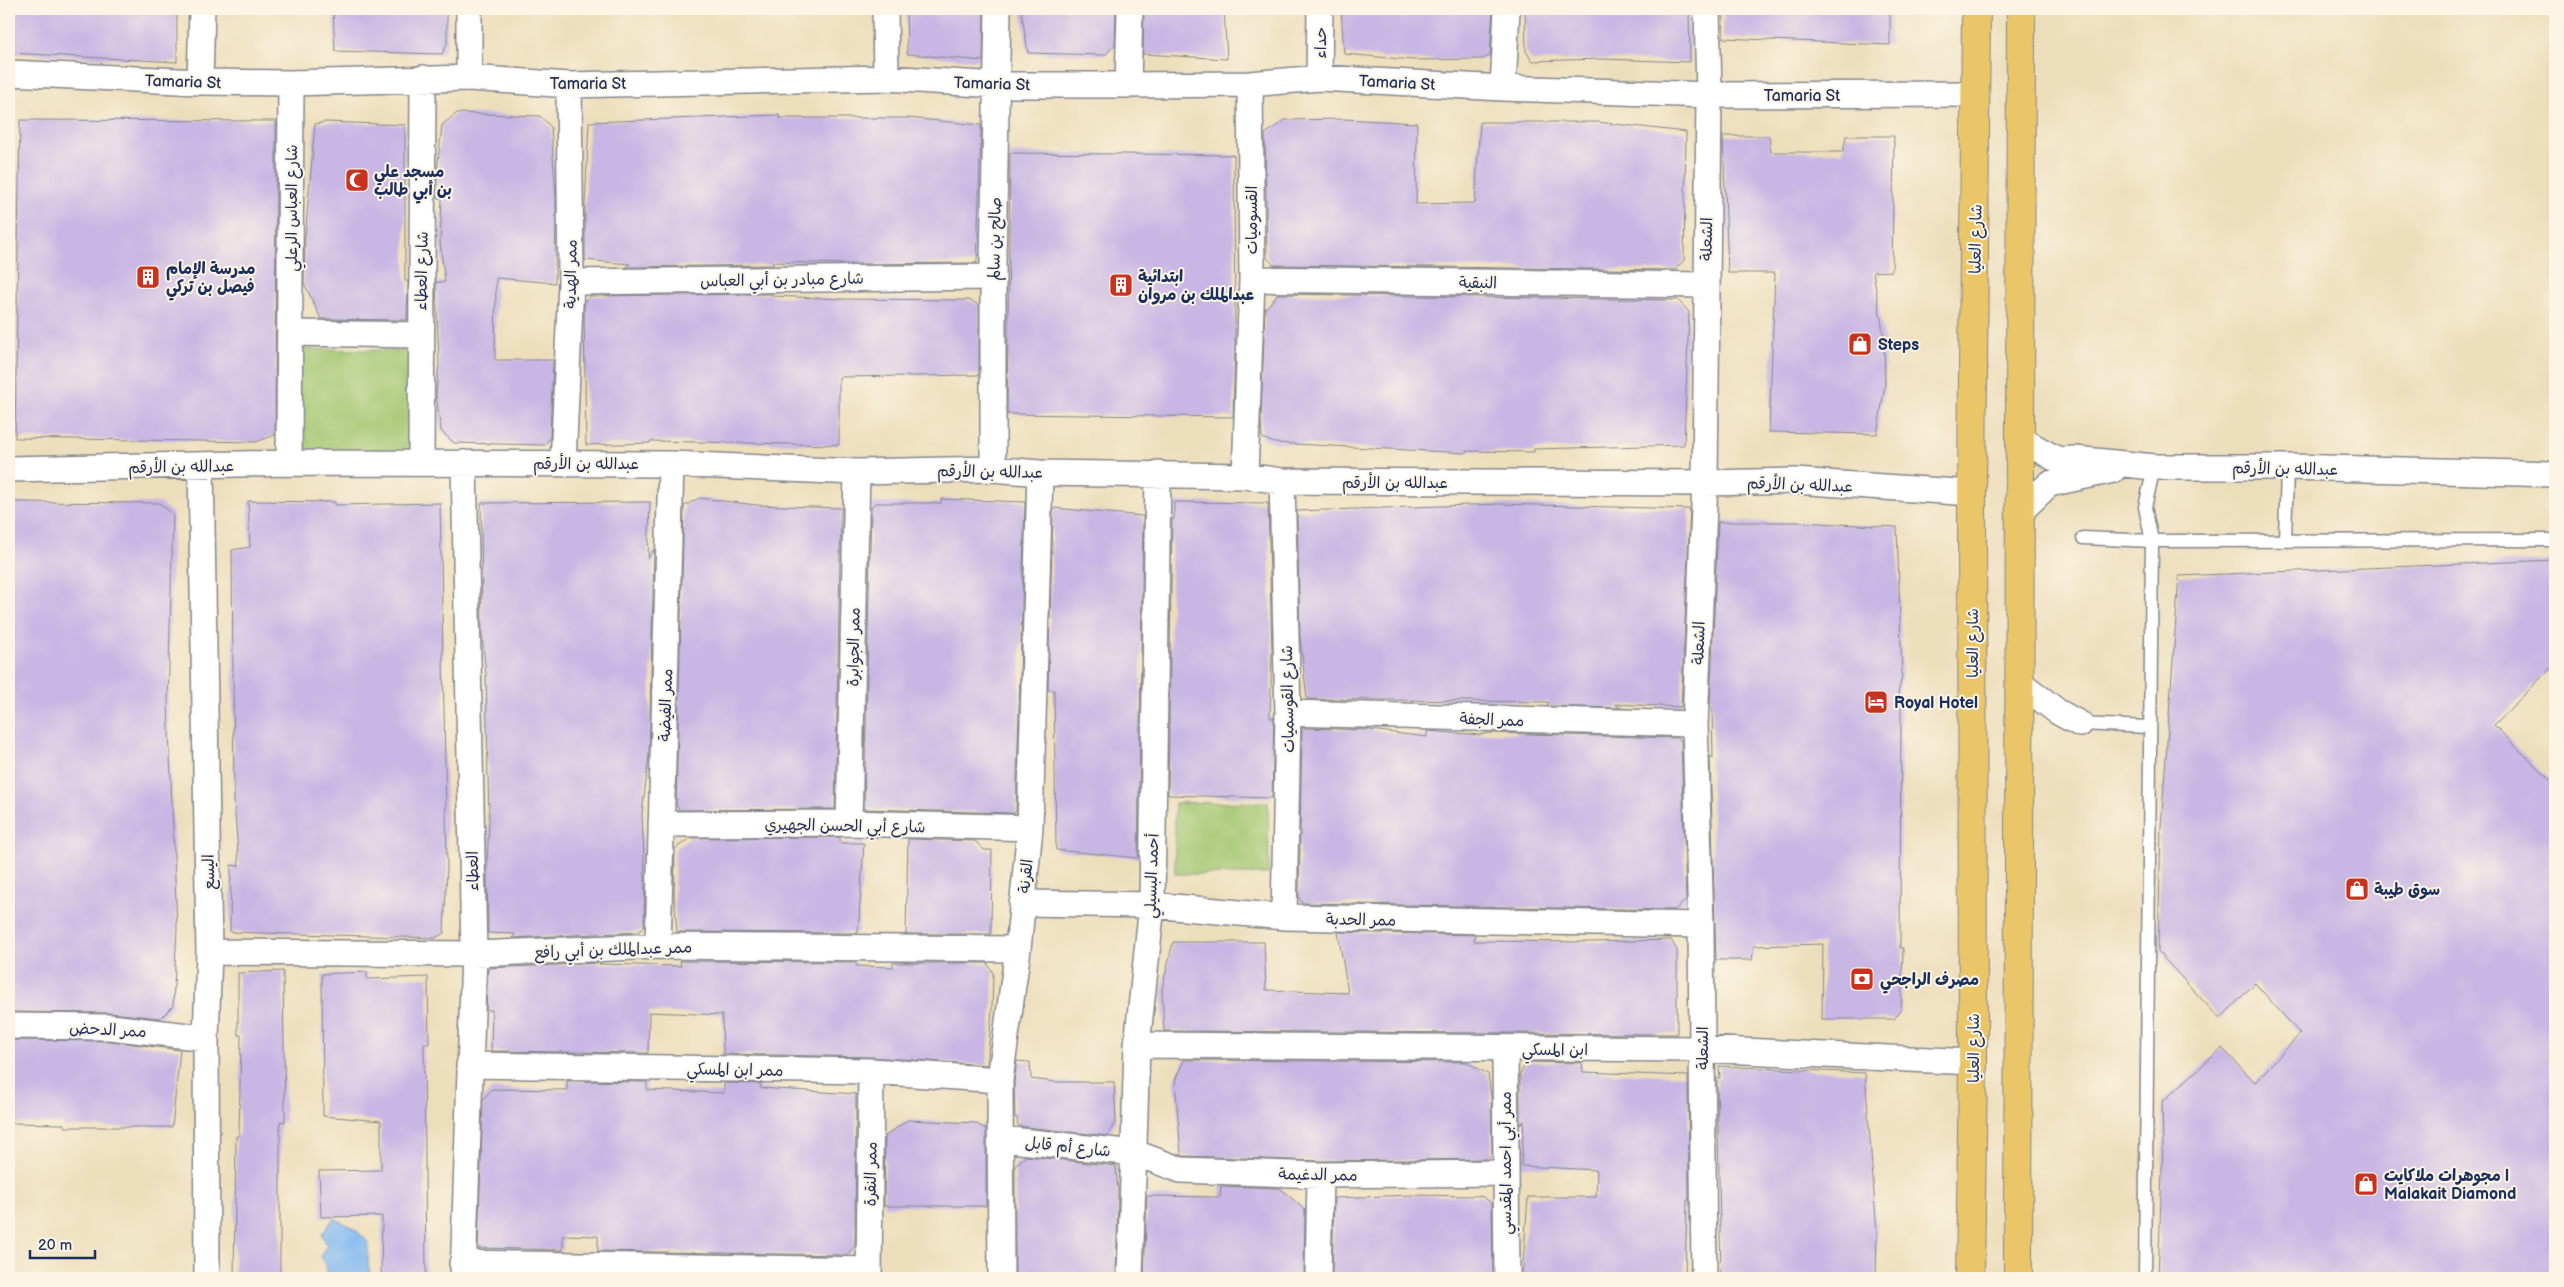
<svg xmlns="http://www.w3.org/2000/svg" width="2564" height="1287" viewBox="0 0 2564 1287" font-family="'Balsamiq Sans','Playpen Sans Arabic',sans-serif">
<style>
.green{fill:#a3c670;stroke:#5f7a67}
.water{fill:#7fb8f0;stroke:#4d74a7}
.building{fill:#c8b6e4}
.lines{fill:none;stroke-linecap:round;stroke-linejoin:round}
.lane-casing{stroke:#84868c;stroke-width:15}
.street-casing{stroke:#84868c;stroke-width:28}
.primary-casing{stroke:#84868c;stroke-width:30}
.lane{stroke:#fff;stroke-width:12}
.street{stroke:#fff;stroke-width:25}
.primary{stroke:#ebc669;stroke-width:28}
.labels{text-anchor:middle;stroke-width:4;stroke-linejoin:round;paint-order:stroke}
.street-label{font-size:16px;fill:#1b2f5e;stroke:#fcf5e5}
.poi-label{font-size:16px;font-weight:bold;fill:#1b2f5e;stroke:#fcf5e5;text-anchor:start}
</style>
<rect width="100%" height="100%" fill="#fcf5e5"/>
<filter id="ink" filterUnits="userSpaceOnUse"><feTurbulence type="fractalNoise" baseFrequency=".02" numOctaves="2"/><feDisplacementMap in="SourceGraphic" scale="10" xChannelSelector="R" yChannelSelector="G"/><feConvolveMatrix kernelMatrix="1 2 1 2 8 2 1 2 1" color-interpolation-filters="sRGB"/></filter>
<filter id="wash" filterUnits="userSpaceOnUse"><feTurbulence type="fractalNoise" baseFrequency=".0096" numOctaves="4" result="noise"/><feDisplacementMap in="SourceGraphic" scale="20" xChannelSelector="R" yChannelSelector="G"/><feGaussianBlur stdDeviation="1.12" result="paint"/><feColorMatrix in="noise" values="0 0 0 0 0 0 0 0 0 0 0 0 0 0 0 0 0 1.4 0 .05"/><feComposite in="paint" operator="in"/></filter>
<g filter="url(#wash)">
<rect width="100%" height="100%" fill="#eddebb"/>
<path class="green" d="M299,349l115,2 -2,103 -103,-3 -11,-13z
M1268,802l1,72h-94v-71z"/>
<path class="water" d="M334,1218l21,11 13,13v24l4,12h-46l1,-10 -6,-12 6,-11 -5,-11z"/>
<g id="blocks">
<path class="building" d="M9,9h168v53l-168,-9z
M333,9h114v35l-5,10 -107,-3z
M906,9h78l-1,52 -76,-7z
M1021,9h95l-1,36 -10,10 -77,-2z
M1144,9h80l3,50 -84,-5z
M1341,9h152l-3,46 -6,4 -71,1 -69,-6z
M1525,9h164l1,53 -89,-3 -69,2 -6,-10z
M1724,9h166v36l-167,-7z
M457,113l83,3 11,11 5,71 -1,85 -59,-5 -1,82h58l-3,77 -5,8 -91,-2 -13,-12 -5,-37 3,-30 -3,-82h9l-5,-39 2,-45h-5v-26l5,-47z
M779,115v3h129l73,7 -4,138 -129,1 -75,-2v3l-147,2 4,-3 -45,-4v-55l4,-83z
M1344,119l73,4 -1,81 59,-1 5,-81h117l89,10 -2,128 -9,10 -401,-5 -7,-7 -2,-124 20,-14z
M20,120l256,1 -1,314 -19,7 -241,-4z
M326,122l79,3v156h3l-1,39 -86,-1 -17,-36 1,-45 10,-114z
M1723,136h46l2,16h72l3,-16h48l-2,135 -19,1 11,66 1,47 -8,49 -108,-2 6,-159h-47z
M1010,153l224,2 1,189 -2,73 -226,-3z
M772,294v2l70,3 127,1 10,5v70l-140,2v68l-189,-4v2l-64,2 -2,-139 1,-5 6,-5z
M1278,294l400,6 11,12 -5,133 -150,4v3l-68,-1v2l-191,-10 -13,-5 -1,-20 4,-109z
M699,498l57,7 85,3 -6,301 -156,1 -3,-6 8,-298z
M941,499l84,3 -9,309 -3,2 -149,-4 7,-302 4,-4h66z
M248,501l87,1v3l105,-2 7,363 -3,67 -9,5 -205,-6 1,-67 8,1 -5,-65 -2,-251 18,-3z
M9,502l150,1 14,11 -5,191 9,223 -4,78 -12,12 -51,-5 -101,-1z
M650,502l-2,57 6,-10 -5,206 -7,59 3,66 -1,47 -6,5 -126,6 3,-4 -27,-1 -1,-68 2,-45 -3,-145 -4,-40 -1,-132z
M1174,502l94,1 4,148 -2,67h4l-2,80 -104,-3 4,-276h2z
M1499,504l191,5 -9,198 -66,-3 6,4 -73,-2v-4l-241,-3 -7,-62 -3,-126z
M1053,508l90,8 -5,342 -82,-8 -2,-160h-6z
M1718,522h82l97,5 5,149 -6,27 5,1 -1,244h3l-2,63 -7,8h-72l1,-75 -69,2 -2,14h-36l-6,-204 3,2 -1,-50h-2z
M2555,560v104l-61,61 61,60v493h-397l5,-133 -1,-43 60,-54 33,34 45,-48 -45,-51 -35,36 -62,-67 3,-125 18,-251z
M1302,728l68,2 57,7v-6l53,4 9,-2 187,5 5,2 5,161 -12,9 -372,-7 -3,-5z
M840,837v6h24l-6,90 -181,-1 -3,-38 1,-45 15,-11z
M908,839l67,2 9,9h8l-1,84h-85z
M1338,932l137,3 -1,6 117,1 80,-2 6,10v84l-513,-3 -2,-42 11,-47h91l2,48 82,3z
M680,961l176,1v4l37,1v-4h94l6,10 -1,37 -5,55 -116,-8 -148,-3 -1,-39 -73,-3 -1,41 -157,-2 1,-41h-6l2,-42 113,-5 -2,1 82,2z
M283,971l2,151 -5,-1v157h-46l2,-142h3l2,-101h-3v-62z
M367,972v7l61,-2 1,67h-5l2,234h-45l1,-62 -61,1 -2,-46 62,-1v-49l-58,-5 -1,-142z
M9,1040l100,1 71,9 -8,77h-108v-3l-55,-1z
M1184,1060l282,2 22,12 3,23 1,58 -4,4 -168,2 -136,-5 -3,-1 -6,-75z
M1017,1061l13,1 1,17 25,3h58l2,39 -9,15 -89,-10 -1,-9 -2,1 -1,-37z
M1526,1062l56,1 1,9 105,4 1,124h-2l-2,78h-163l6,-81h68l1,-27 -76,-4 3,-45 -4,4v-50z
M1719,1066l146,7 12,161 -1,44h-155l-4,-200h3z
M567,1081l80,1v8l77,3v-10l37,1 -1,4 96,6 -1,152 -8,9 -249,-4v-15l-35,-1v15l-85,-2 5,-149 9,-10 75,1z
M908,1120l67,3 11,6v77h-102l1,-70z
M1026,1156l90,10 2,27 -2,85h-101v-113z
M1221,1186l59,2 25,22 -1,68h-160l3,-82 73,1z
M1411,1195l70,1 11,7 1,75h-161l2,-80z"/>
</g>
</g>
<g filter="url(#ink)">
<use href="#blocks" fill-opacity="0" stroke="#84868c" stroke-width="1"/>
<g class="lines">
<g class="lane-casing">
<path id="lane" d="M2154,467l-9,40 7,34 403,-1
M2083,538l69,3 -7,737
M2285,541l2,-74
M2080,724l68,3"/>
</g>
<g class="street-casing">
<path id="street" d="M885,9l1,69
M9,73l191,9 91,1 178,-5 100,7 317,-7 111,7h131l122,-1 69,-6 184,10 206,7 267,-1
M469,78v-69
M1319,78l1,-69
M200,82l2,-73
M1128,85l2,-76
M1503,88l4,-79
M1252,279l453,6
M571,282l422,-5
M290,333l130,2
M2020,439l38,21 17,-1 79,8h133l268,7
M289,463l2,-380
M421,463l2,-385
M563,463l8,-181 -2,-197
M201,466l8,486 -3,86 1,240
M9,469l280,-6 382,1 186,8 136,-3 47,4 205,3 37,5 423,2 90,-2 177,12
M993,469v-205l5,-255
M1245,476l7,-197 -2,-195
M1282,481l6,232 -4,204
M2020,519l4,-11 25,-24 64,-14
M2019,682l39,30 22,12
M1288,713l407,11
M849,823l8,-351
M661,824l188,-1 181,5
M1022,903l130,2 132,12 417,8
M658,946l13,-482
M209,952l265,2 184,-8 360,3
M9,1026l101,1 96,11
M1137,1045l564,4 272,13
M1505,1048l2,230
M469,1065l402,6 129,9
M1002,1139l133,14 46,17 139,5 185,-2
M462,1263l407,7
M463,1278l11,-324 -10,-491
M869,1278l2,-207
M1001,1278l-1,-198 18,-131 12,-121 10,-355
M1130,1278l7,-233 15,-140 6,-432
M1318,1278l2,-103
M1704,1278l-3,-353 -6,-201 10,-241 4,-388 -2,-86"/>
</g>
<g class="primary-casing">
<path id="primary" d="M1970,1278l3,-216 -1,-569 4,-484
M2018,1278l3,-1269"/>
</g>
<use href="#lane" class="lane"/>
<use href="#street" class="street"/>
<use href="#primary" class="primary"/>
</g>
</g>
<defs>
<g id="mosque-square" transform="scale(1.25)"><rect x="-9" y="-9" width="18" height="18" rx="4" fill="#c8321e" stroke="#fcf5e5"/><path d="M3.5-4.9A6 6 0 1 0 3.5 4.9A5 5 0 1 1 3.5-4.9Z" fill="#fff"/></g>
<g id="building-square" transform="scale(1.25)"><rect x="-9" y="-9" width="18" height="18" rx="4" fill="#c8321e" stroke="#fcf5e5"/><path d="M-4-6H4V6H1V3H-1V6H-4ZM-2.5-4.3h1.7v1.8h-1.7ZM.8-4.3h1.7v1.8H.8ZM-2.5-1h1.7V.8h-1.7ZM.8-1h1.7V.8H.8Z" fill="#fff"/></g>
<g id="shop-square" transform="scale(1.25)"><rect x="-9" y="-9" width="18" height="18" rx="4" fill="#c8321e" stroke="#fcf5e5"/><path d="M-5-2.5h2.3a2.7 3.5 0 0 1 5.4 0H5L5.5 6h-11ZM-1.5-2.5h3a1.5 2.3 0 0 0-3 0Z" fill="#fff"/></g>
<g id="hotel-square" transform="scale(1.25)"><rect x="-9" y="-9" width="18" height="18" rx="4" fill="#c8321e" stroke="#fcf5e5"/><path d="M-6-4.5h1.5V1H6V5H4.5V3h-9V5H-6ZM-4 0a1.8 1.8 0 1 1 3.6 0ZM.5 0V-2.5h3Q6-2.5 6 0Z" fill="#fff"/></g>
<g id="bank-square" transform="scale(1.25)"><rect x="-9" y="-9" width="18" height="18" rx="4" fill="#c8321e" stroke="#fcf5e5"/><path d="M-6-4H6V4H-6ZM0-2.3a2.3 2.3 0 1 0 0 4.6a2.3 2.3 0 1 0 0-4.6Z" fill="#fff"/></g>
</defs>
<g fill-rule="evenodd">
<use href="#mosque-square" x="357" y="180"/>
<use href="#building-square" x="148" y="277"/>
<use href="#building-square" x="1121" y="285"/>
<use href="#shop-square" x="1860" y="344"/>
<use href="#hotel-square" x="1876" y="702"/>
<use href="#shop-square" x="2357" y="889"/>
<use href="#bank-square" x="1862" y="979"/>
<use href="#shop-square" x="2366" y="1184"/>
</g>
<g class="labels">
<g class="street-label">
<text transform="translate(1320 43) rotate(-89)" y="6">حداء</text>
<text transform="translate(183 81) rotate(2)" y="6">Tamaria St</text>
<text transform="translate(1397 82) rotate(3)" y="6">Tamaria St</text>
<text x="588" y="89">Tamaria St</text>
<text transform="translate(992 83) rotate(2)" y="6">Tamaria St</text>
<text x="1802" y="101">Tamaria St</text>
<text transform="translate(291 208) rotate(-90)" y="6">شارع العباس الرعلي</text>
<text transform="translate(1251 220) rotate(-90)" y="6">القسوميات</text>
<text transform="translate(994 239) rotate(-89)" y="6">صالح بن سالم</text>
<text transform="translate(1706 239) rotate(-89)" y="6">الشعلة</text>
<text transform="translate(1975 239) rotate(-89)" y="6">شارع العليا</text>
<text transform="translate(421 271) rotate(-89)" y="6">شارع العطاء</text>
<text transform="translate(570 274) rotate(-89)" y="6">ممر الهدية</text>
<text transform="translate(782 279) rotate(-1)" y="6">شارع مبادر بن أبي العباس</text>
<text transform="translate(1478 282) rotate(1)" y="6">النبقية</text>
<text x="586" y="469">عبدالله بن الأرقم</text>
<text transform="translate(181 466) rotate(-1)" y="6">عبدالله بن الأرقم</text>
<text transform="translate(2285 468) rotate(1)" y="6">عبدالله بن الأرقم</text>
<text transform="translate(990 471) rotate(1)" y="6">عبدالله بن الأرقم</text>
<text x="1395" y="488">عبدالله بن الأرقم</text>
<text transform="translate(1800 484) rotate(2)" y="6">عبدالله بن الأرقم</text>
<text transform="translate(1698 643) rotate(-88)" y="6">الشعلة</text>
<text transform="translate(1972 643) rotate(-90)" y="6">شارع العليا</text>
<text transform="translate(853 647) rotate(-89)" y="6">ممر الجوابرة</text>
<text transform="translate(1287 699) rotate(-91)" y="6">شارع القوسميات</text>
<text transform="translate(665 705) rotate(-88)" y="6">ممر الفيضة</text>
<text transform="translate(1492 719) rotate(2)" y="6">ممر الجفة</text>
<text transform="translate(845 825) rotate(1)" y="6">شارع أبي الحسن الجهيري</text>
<text transform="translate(472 871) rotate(-91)" y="6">العطاء</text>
<text transform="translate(208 872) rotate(-91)" y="6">اليسع</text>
<text transform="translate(1025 876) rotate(-84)" y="6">القرنة</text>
<text transform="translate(1151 876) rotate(-88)" y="6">أحمد البسيلي</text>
<text transform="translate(1361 919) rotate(1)" y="6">ممر الحدبة</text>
<text transform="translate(613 949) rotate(-2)" y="6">ممر عبدالملك بن أبي رافع</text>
<text transform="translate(108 1029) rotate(3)" y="6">ممر الدحض</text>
<text transform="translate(1702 1048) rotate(-90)" y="6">الشعلة</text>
<text transform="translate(1973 1048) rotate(-90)" y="6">شارع العليا</text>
<text x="1555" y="1055">ابن المسكي</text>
<text transform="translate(735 1069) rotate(1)" y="6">ممر ابن المسكي</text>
<text transform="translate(1068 1146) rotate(6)" y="6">شارع أم قابل</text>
<text transform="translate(1505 1163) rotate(-90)" y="6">ممر أبي احمد المقدسي</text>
<text transform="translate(870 1174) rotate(-89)" y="6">ممر النقرة</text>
<text transform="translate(1318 1174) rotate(1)" y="6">ممر الدغيمة</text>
</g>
<g class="poi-label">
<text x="374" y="177">مسجد علي<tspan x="374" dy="18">بن أبي طالب</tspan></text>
<text x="166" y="274">مدرسة الإمام<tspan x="166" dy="18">فيصل بن تركي</tspan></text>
<text x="1138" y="282">ابتدائية<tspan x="1138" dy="18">عبدالملك بن مروان</tspan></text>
<text x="1878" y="350">Steps</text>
<text x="1894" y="708">Royal Hotel</text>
<text x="2374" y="895">سوق طيبة</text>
<text x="1880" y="985">مصرف الراجحي</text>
<text x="2384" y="1181">مجوهرات ملاكايت |<tspan x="2384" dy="18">Malakait Diamond</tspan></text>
</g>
</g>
<rect width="2564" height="1287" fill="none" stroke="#fcf5e5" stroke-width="30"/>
<path d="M30 1250v8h65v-8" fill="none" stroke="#1b2f5e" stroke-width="2.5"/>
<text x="38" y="1250" font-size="15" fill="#1b2f5e" stroke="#fcf5e5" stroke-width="4" paint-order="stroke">20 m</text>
</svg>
